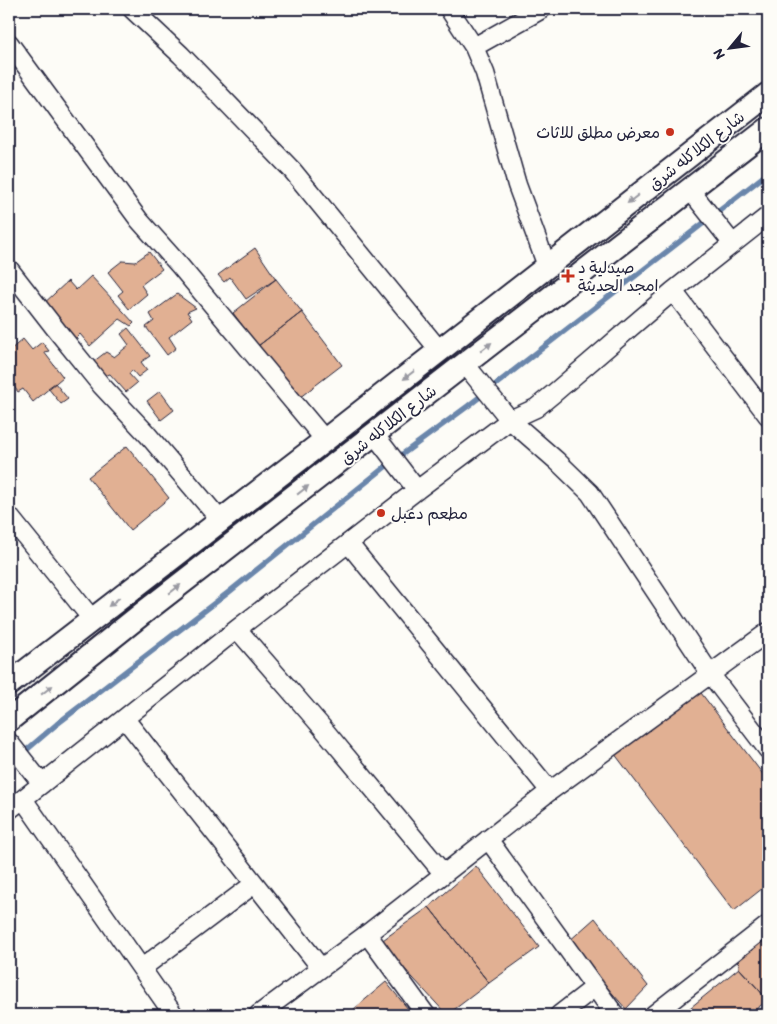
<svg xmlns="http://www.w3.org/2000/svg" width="777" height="1024" viewBox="0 0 777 1024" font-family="Itim,'Playpen Sans Arabic',sans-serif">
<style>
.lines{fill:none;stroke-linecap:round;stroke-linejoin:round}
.stream{stroke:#6b86ab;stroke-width:5.5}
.building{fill:#e1b093;stroke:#22223b}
.minor-casing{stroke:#22223b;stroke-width:21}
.tertiary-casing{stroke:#22223b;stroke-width:26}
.minor{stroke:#fdfcf7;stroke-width:18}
.tertiary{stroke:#fdfcf7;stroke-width:22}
.oneway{fill:#9a9aa2}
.poi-dot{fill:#c8321e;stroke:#fdfcf7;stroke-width:2}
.labels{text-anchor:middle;stroke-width:4;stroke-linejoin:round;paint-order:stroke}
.poi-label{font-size:16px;fill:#22223b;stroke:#fdfcf7;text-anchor:start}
.street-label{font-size:16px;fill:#22223b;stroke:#fdfcf7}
</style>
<rect width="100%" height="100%" fill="#fdfcf7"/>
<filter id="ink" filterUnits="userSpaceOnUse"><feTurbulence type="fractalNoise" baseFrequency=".02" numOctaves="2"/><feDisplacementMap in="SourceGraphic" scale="10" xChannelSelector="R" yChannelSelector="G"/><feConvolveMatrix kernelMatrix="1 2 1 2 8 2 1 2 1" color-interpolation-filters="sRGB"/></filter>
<g filter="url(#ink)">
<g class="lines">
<path class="stream" d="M9,765l48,-41 172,-132 156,-125 83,-61 300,-233"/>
</g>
<path class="building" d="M255,248l21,31 -30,20 -16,-22 -6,5 -6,-7z
M149,252l13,17 -21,16 6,9 -18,15 -11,-14 5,-4 -15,-19 14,-11 13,1z
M91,276l43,47 -3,3 -11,-7 -30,27 -10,-12 -7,7 -32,-35 27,-25 8,9z
M276,279l26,33 -44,34 -25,-33z
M177,294l19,14 -9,4 5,7 -23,18 7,11 -9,7 -21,-28 8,-6 -4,-7z
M302,312l40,53 -43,33 -41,-52z
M128,328l22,28 -9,6 6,8 -9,7 -6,-7 -3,4 8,9 -11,9 -16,-18 -6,2 -11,-14 13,-10 8,5 15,-12 -8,-11z
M23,339l9,11 10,-8 7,9 -5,1 19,25 -30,25 -10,-13 -5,3 -9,-12v-29z
M55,383l13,16 -7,5 -13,-16z
M160,391l14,19 -13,10 -14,-19z
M127,446l42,52 -39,32 -42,-53z
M698,689l70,92v103l-34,27 -120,-158z
M476,866l63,81 -50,36 -60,-76z
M429,907l60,76 -42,32 -67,-73z
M595,918l53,68 -22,23 -58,-67z
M768,938v62l-29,-32 -1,-11z
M739,968l29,32 -20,15h-59l-4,-3z
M386,982l27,33h-66z"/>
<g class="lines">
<g class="minor-casing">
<path id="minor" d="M132,9l49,46 111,115 148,181
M449,9l25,38 11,26 32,112 30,81
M9,43l130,177 41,46 145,174
M474,47l68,-38
M690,190l43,54
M9,269l49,63 43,53 46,49 74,87
M673,291l95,125
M465,364l45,56 47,41 33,32 121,182 57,75
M374,434l43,56
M9,516l83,103
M349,544l201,247
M237,629l84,97 122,147
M125,719l196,249
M9,742l33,42
M23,799l151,216
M9,810l228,-181 180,-139 93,-70 26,-12 17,-14 120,-103 95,-75
M488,839l127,176
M367,934l59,81
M142,968l112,-84
M258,1015l109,-81 183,-143 218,-159
M559,1015l36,-28
M653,1015l115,-90"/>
</g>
<g class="tertiary-casing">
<path id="tertiary" d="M9,684l316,-244 443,-346
M9,720l134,-107 625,-484"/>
</g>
<use href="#minor" class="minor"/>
<use href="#tertiary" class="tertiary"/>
</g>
<defs><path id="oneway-solid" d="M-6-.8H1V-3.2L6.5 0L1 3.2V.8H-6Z" transform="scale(1.25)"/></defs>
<g class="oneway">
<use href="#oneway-solid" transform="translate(633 199) rotate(142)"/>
<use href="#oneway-solid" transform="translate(486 347) rotate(-38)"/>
<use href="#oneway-solid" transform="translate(409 375) rotate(142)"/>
<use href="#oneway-solid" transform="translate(303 490) rotate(-38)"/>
<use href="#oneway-solid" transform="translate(175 589) rotate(-38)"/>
<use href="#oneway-solid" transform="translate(114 602) rotate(142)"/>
<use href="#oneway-solid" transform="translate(47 690) rotate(-38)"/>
</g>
</g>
<g class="poi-dot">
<circle cx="670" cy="132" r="5"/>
<path d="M565.5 268.5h5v5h5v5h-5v5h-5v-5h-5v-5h5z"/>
<circle cx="381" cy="513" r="5"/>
</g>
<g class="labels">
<g class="poi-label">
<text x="660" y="138" text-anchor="end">معرض مطلق للاثاث</text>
<text x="578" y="273">صيدلية د<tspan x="578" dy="18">امجد الحديثة</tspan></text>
<text x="391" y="519">مطعم دعبل</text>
</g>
<g class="street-label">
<text transform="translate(696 150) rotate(-38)" y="6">شارع الكلاكله شرق</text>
<text transform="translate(388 424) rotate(-38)" y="6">شارع الكلاكله شرق</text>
</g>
</g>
<rect width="777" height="1024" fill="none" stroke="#fdfcf7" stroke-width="30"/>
<rect x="15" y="15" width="747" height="994" fill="none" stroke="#22223b" stroke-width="2" filter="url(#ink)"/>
<g transform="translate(730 48) rotate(241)" stroke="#fdfcf7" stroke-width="4" paint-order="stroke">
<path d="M0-4L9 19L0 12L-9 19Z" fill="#22223b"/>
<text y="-8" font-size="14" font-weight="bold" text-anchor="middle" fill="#22223b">N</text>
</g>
</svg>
